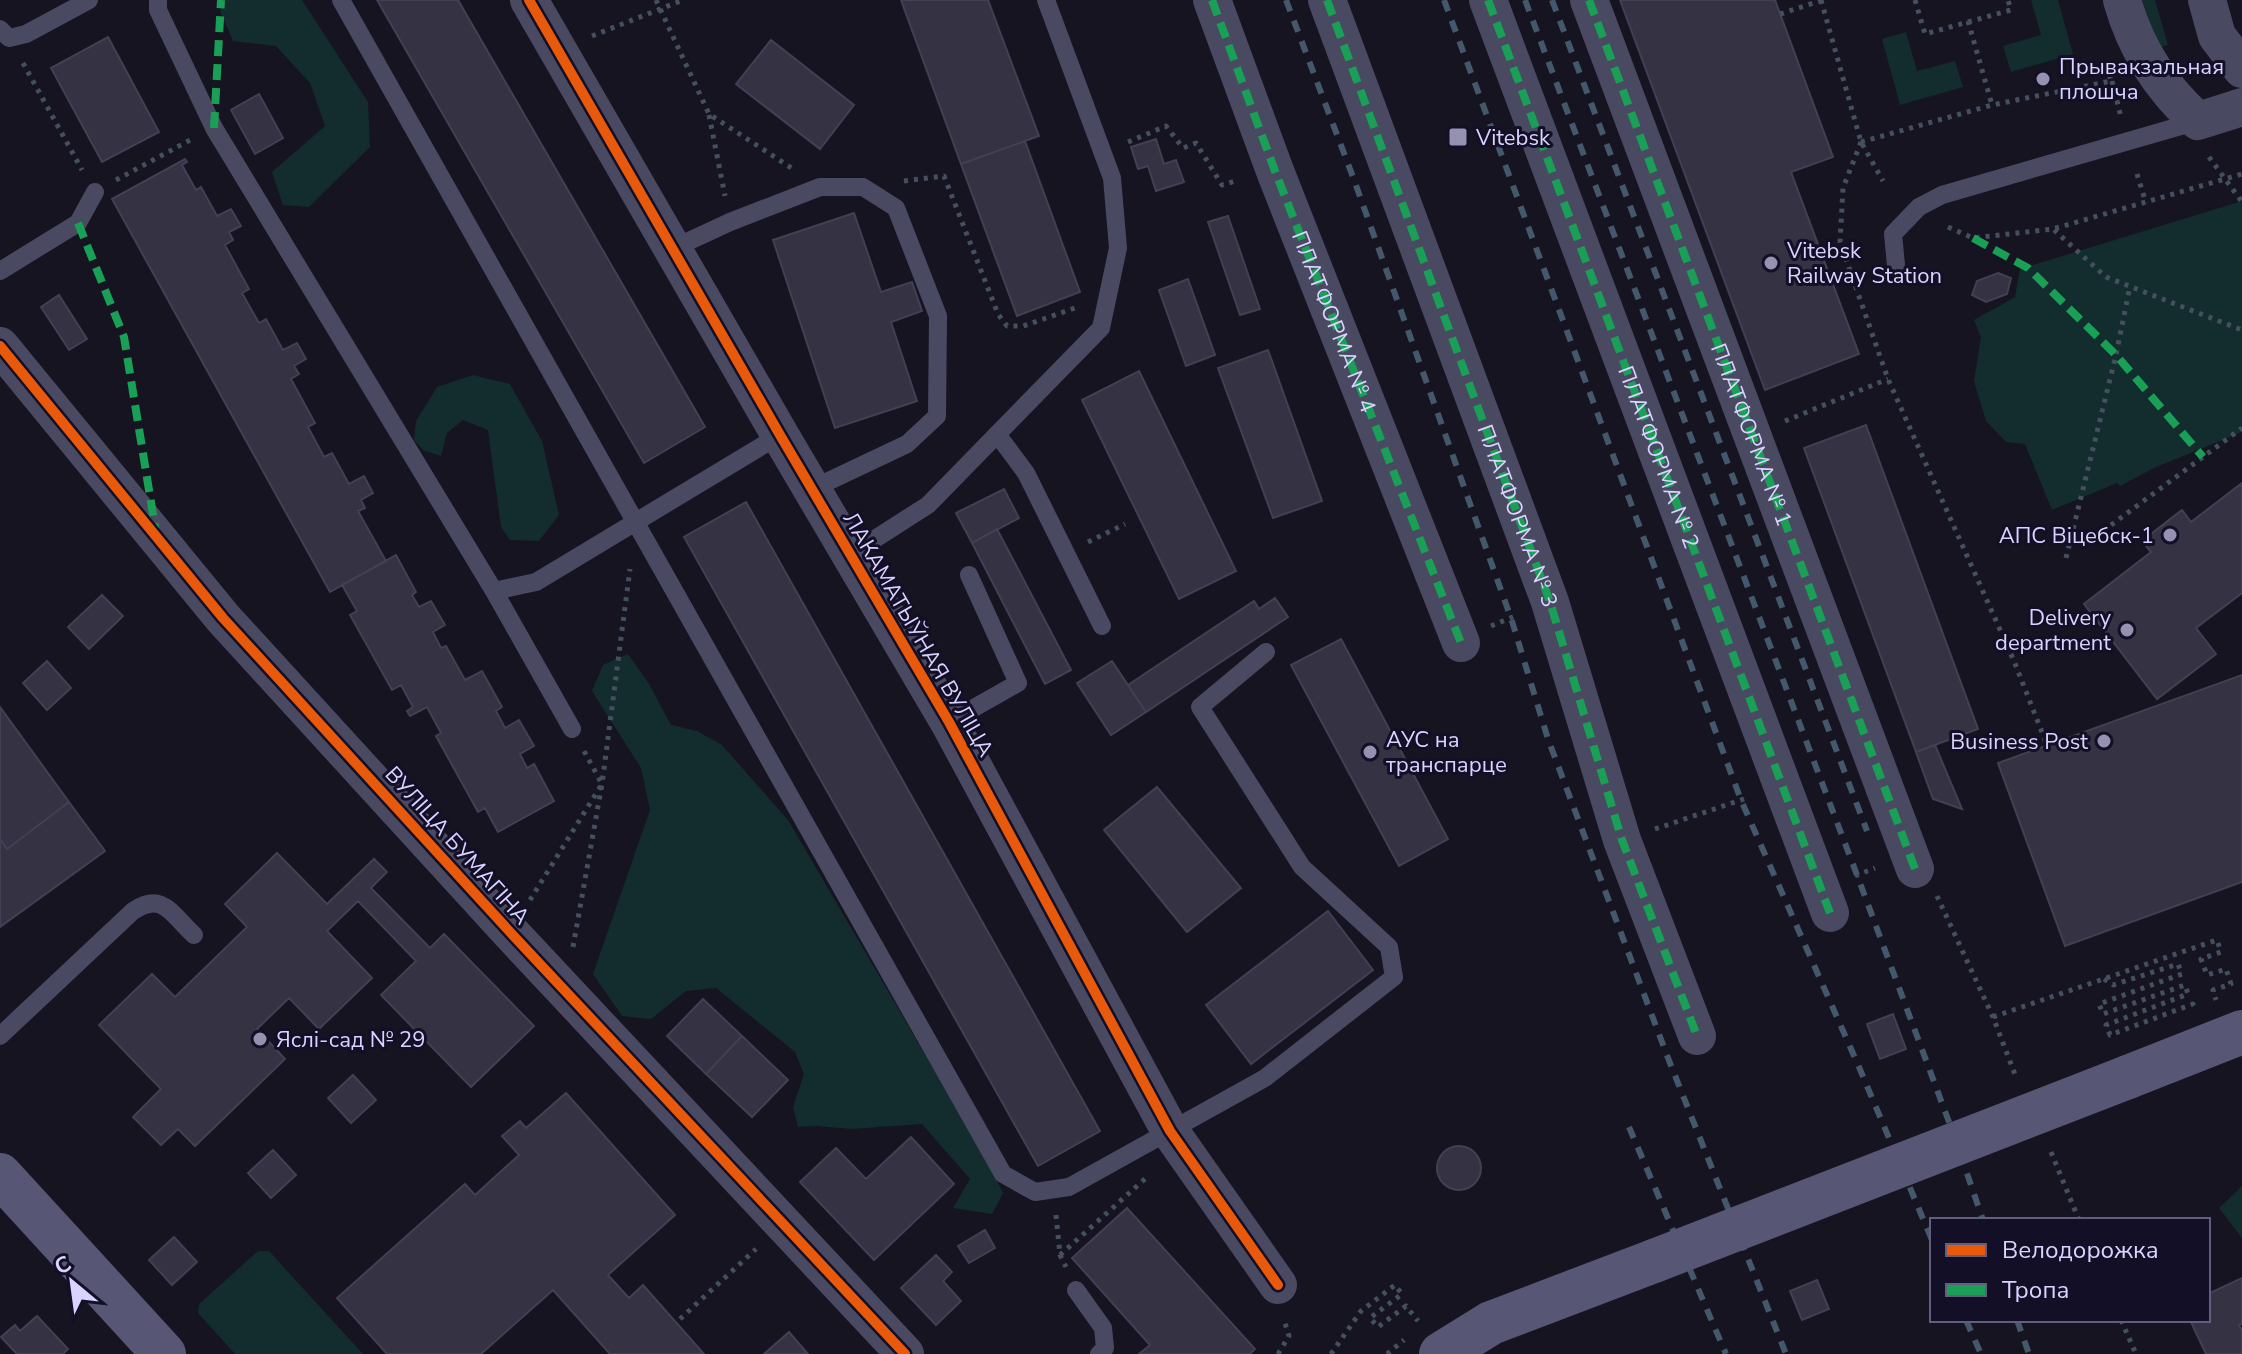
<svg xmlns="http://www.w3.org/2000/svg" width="2242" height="1354" viewBox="0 0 2242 1354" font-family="'Nunito Sans',sans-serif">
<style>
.green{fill:#132c2d}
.building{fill:#343243;stroke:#433f54;stroke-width:2}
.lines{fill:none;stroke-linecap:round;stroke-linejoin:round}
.path{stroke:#44505f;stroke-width:5;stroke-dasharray:4 6;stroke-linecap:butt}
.lane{stroke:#4a4962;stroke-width:18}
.street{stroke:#4a4962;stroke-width:38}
.secondary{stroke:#575674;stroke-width:44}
.rail{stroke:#43596b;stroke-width:6;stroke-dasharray:12 10;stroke-linecap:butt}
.secondary-bridge{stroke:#575674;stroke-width:44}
.quiet{stroke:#1a9f57;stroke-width:8;stroke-dasharray:16 8;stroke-linecap:butt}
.cycleway-casing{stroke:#130f26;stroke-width:15}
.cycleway{stroke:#e8590c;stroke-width:10}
.poi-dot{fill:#9591b1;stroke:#130f26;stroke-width:3}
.labels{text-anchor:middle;stroke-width:6;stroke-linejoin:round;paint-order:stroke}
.poi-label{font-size:22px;fill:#d9d4ff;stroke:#130f26;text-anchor:start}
.street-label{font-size:22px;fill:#d9d4ff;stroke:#130f26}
</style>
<rect width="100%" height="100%" fill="#161421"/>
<path class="green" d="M223,0h79l66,102 2,45 -61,60 -26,-2 -11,-33 53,-46 -15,-43 -34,-37 -43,-5 -13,-30z
M2031,0h27l15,54 -62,18 -8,-26 38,-11z
M2137,0h18l13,45 -12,3z
M1906,32l11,39 38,-10 8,26 -63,18 -18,-66z
M2242,201v231l-88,36 -34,18 -3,-3 -65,27 -27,-66 -19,-2 -20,-21 -12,-40 7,-44 -7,-17 41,-23 5,-28z
M473,375l37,9 32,57 17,74 -20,26 -29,-1 -9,-13 -13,-97 -25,-10 -16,13 -6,23 -18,-6 -9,-10 2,-19 21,-34z
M628,654l21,30 22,41 26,6 25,14 66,75 200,342 15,31 -11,21 -39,-6 17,-29 -48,-55 -70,5 -35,-3 -19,1 -5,-20 11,-33 -9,-22 -79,-64 -30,3 -35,28 -29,-3 -29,-42 57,-164 -9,-42 -49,-77 11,-26z
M2242,1186v52l-23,-30z
M258,1251h11l94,103h-128l-37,-41 1,-9z"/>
<path class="building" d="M377,0h81l247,427 -61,36z
M901,0h87l51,136 -78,28z
M1620,0h155l58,157 -42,15 68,182 -94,36z
M108,37l51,95 -57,30 -51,-94z
M771,40l83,65 -34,44 -84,-65z
M259,94l24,44 -28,16 -24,-44z
M1156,139l8,25 12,-4 8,22 -28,9 -8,-25 -10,3 -7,-22z
M1025,141l55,151 -63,24 -56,-152z
M185,159l2,3 -5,3 14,25 5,-3 16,29 14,-7 10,17 -12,6 4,8 -8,5 24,44 -7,4 17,30 7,-4 17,31 14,-7 9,16 -12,7 5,8 -8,5 24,44 -7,4 16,30 8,-4 17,31 15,-8 9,17 -12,7 4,8 -7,3 28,50 -56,31 -218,-393z
M854,213l27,79 31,-10 10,29 -31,11 26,79 -82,27 -62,-188z
M1228,216l32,93 -20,6 -32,-93z
M1998,273l13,5 -4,16 -21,8 -14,-7 5,-14z
M1188,279l27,76 -29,11 -27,-76z
M59,295l28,44 -18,11 -28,-43z
M1268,350l54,151 -49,17 -55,-150z
M1139,371l97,200 -57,28 -97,-199z
M1866,425l112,304 -62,23 -112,-304z
M2242,483v110l-46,35 20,26 -59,45 -73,-95 67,-52 -9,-11 40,-31 9,12z
M1004,489l15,29 -47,25 -16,-30z
M746,502l354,629 -62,35 -354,-629z
M997,529l74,141 -26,14 -73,-141z
M396,555l20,37 -4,3 7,12 12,-6 14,24 -12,7 8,16 5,-2 19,34 17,-9 20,36 -6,4 9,17 14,-8 15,26 -14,8 7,14 7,-4 20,37 -56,31 -13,-24 -7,4 -42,-76 5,-3 -14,-26 -17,9 -3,-5 6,-4 -12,-22 -9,5 -42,-75 7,-4 -15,-26z
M102,595l21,21 -34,33 -21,-22z
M1275,598l13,19 -142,95 -18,-27 126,-84 5,8z
M1341,639l107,200 -49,27 -108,-201z
M47,661l24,27 -24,22 -24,-27z
M1112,661l34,51 -35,23 -34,-52z
M2242,675v207l-177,64 -67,-183z
M0,707l69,95 -62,47 -7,-10z
M1935,745l27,64 -29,-10 -17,-47z
M1157,787l84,101 -54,44 -83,-102z
M69,802l36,49 -105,76v-88l7,10z
M277,853l50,51 47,-45 13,13 -16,16 59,60 14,-14 90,92 -63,61 -90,-92 35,-34 -58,-60 -31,30 45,47 -53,51 -30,-31 -32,31 28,30 -90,87 -17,-17 -17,16 -28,-28 28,-28 -62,-64 53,-51 23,23 72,-70 -22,-23z
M1328,911l45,59 -122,94 -45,-59z
M703,999l39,37 -36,38 -39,-38z
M1893,1014l13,35 -26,10 -13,-35z
M742,1036l46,44 -36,37 -46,-43z
M353,1075l23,25 -25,23 -23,-25z
M566,1093l109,122 -67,60 21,23 14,-13 61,69h-94l-57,-64 -72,64h-94l-50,-56 128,-114 10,11 44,-40 -17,-19 18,-15 6,7z
M911,1137l43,47 -80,76 -74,-78 36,-34 30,31z
M1437 1168a22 22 0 1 1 44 0a22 22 0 1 1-44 0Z
M273,1150l23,25 -25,23 -23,-25z
M1127,1208l128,141 -5,5h-111l11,-9 -78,-87z
M985,1230l10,18 -26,15 -11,-17z
M174,1237l23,25 -25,23 -23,-25z
M936,1255l16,17 -9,9 18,20 -25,24 -35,-37z
M2242,1278v46l-3,1 3,6v23h-36l-16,-34h18v-26z
M1817,1280l12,29 -27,11 -12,-29z
M37,1316l31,33 -5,5h-46l-16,-17 14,-12 5,6z
M789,1332l19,22h-44z"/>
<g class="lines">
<path class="path" d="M656,0l53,114 84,55
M1821,0l40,142 22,39
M1915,0l10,34 86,-24 -3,-10
M1780,14l43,-14
M1968,21l24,84
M592,36l91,-36
M23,63l59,107
M2112,81l9,36
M709,115l16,81
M1128,142l38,-16 17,22 13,-5 26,42 17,-5
M1861,142l-18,46 -3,54 48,137 126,282 33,84
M1861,142l131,-37 119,-24 -3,-11
M2209,157l33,45
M2137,174l9,29
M116,180l76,-41
M904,181l40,-5 54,138 9,12h16l55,-19
M1948,227l25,11 80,-9 189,-55
M2054,230l52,47 136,53
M1785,421l103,-42
M2103,531l139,-103
M1088,542l37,-18
M2066,558l50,-203 14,-69
M1491,626l24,-10
M1655,829l92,-31
M1855,876l20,-8
M1937,896l56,121 23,60
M530,900l72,-116 -18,-33
M573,947l29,-163 28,-215
M2104,979l9,6 65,-21 4,10 -83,30 4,10 82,-29 3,9 -82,31 4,10 83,-31 1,5
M1993,1017l224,-77 4,12 -20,7 6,16 19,-6 5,15 -18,6 3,10
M2051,1152l28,68
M1056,1215l4,40 6,12
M1060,1255l86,-77
M680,1319l76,-70
M2121,1320l15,34
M1278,1354l11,-18 -5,-16
M1331,1354l30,-43 34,-26 7,9 -32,24 8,9 28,-21 12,15
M1387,1354l17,-14"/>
<path class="lane" d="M158,0v10l56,118 280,463 42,-9 244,-147
M341,0l662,1174 32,18 34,-5 196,-109 129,-101 -5,-30 -87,-80 -102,-160 66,-55
M0,29l9,9 17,-4 63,-34
M672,249l58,-27 90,-35h43l33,21 42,108 -1,100 -30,28 -95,45
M1896,265l-3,-31 26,-27 23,-12 256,-74
M0,271l78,-48 17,-31
M997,434l29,39 76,153
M850,555l78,-50 173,-177 17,-80 -6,-70 -66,-178
M494,591l78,138
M949,722l69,-39 -49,-108
M0,1036l133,-125c30,-20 38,3 61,24
M1076,1290l27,38 2,20 -6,6"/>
<g class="street">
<path d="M529,0l251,435 169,287 221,409 108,154"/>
<path id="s1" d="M1212,0l63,171 186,472"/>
<path d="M1327,0l223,602 72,238 75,196"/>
<path d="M1488,0l342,913"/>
<path d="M1589,0l326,869"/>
<path d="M2122,0c13,47 39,88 76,121l44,-14"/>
<path d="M2207,0l10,36 25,33"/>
<path d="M0,346l223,272 287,314 395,422"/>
</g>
<path class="secondary" d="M2128,1077l114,-45
M0,1175l164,179
M1441,1354l50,-31 163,-62"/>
<path class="rail" d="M1286,0l67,177 158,441 37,121 120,319 118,296
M1444,0l297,800 118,267 73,173
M1525,0l332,875 95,255 31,90
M1552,0l315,831
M1629,1127l97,227
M1966,1320l15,34
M2017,1320l12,34"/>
<path class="secondary-bridge" d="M1654,1261l474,-184"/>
<g class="quiet">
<path d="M1212,0l63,171 186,472"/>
<path id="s2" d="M1327,0l223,602 72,238 75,196"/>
<path id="s3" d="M1488,0l342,913"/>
<path id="s4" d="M1589,0l326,869"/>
<path d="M214,128l7,-128"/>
<path d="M78,223l46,114 32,196"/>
<path d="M1973,238l55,30 88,87 87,102"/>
</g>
<g class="cycleway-casing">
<path id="cycleway" d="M529,0l251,435 169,287 221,409 108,154
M0,346l223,272 287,314 395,422"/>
</g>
<use href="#cycleway" class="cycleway"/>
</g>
<g class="poi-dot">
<circle cx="2043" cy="79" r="8"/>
<rect x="1448" y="127" width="20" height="20" rx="4"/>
<circle cx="1771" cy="263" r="8"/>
<circle cx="2170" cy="535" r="8"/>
<circle cx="2127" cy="630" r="8"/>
<circle cx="2104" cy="741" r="8"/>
<circle cx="1370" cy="752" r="8"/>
<circle cx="260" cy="1039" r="8"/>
</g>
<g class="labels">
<g class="poi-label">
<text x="2059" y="74">Прывакзальная<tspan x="2059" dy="25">плошча</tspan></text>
<text x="1476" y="145">Vitebsk</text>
<text x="1787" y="258">Vitebsk<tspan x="1787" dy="25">Railway Station</tspan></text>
<text x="2154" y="543" text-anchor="end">АПС Віцебск-1</text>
<text x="2111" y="625" text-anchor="end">Delivery<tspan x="2111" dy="25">department</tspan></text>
<text x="1386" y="747">АУС на<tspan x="1386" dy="25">транспарце</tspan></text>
<text x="2088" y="749" text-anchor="end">Business Post</text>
<text x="276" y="1047">Яслі-сад № 29</text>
</g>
<g class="street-label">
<text dy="8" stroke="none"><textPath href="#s1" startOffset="344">ПЛАТФОРМА № 4</textPath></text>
<text dy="8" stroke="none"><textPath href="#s4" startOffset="464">ПЛАТФОРМА № 1</textPath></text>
<text dy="8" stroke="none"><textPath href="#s3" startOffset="488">ПЛАТФОРМА № 2</textPath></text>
<text dy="8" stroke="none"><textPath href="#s2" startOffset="550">ПЛАТФОРМА № 3</textPath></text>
<text transform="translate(919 634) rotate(60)" y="8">ЛАКАМАТЫЎНАЯ ВУЛІЦА</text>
<text transform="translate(458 845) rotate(48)" y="8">ВУЛІЦА БУМАГІНА</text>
</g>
</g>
<rect x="1930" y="1218" width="280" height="104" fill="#130f26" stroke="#625e7d" stroke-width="2"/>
<rect x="1946" y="1244" width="40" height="12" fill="#e8590c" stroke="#625e7d" stroke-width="2"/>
<text x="2002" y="1258" font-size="24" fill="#d9d4ff">Велодорожка</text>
<rect x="1946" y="1284" width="40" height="12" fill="#1a9f57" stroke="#625e7d" stroke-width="2"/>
<text x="2002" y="1298" font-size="24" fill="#d9d4ff">Тропа</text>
<g transform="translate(72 1282) rotate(331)" stroke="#130f26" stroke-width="6" paint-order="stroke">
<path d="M0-6L14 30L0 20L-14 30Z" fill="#d9d4ff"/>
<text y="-12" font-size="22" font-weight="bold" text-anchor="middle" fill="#d9d4ff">С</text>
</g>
</svg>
